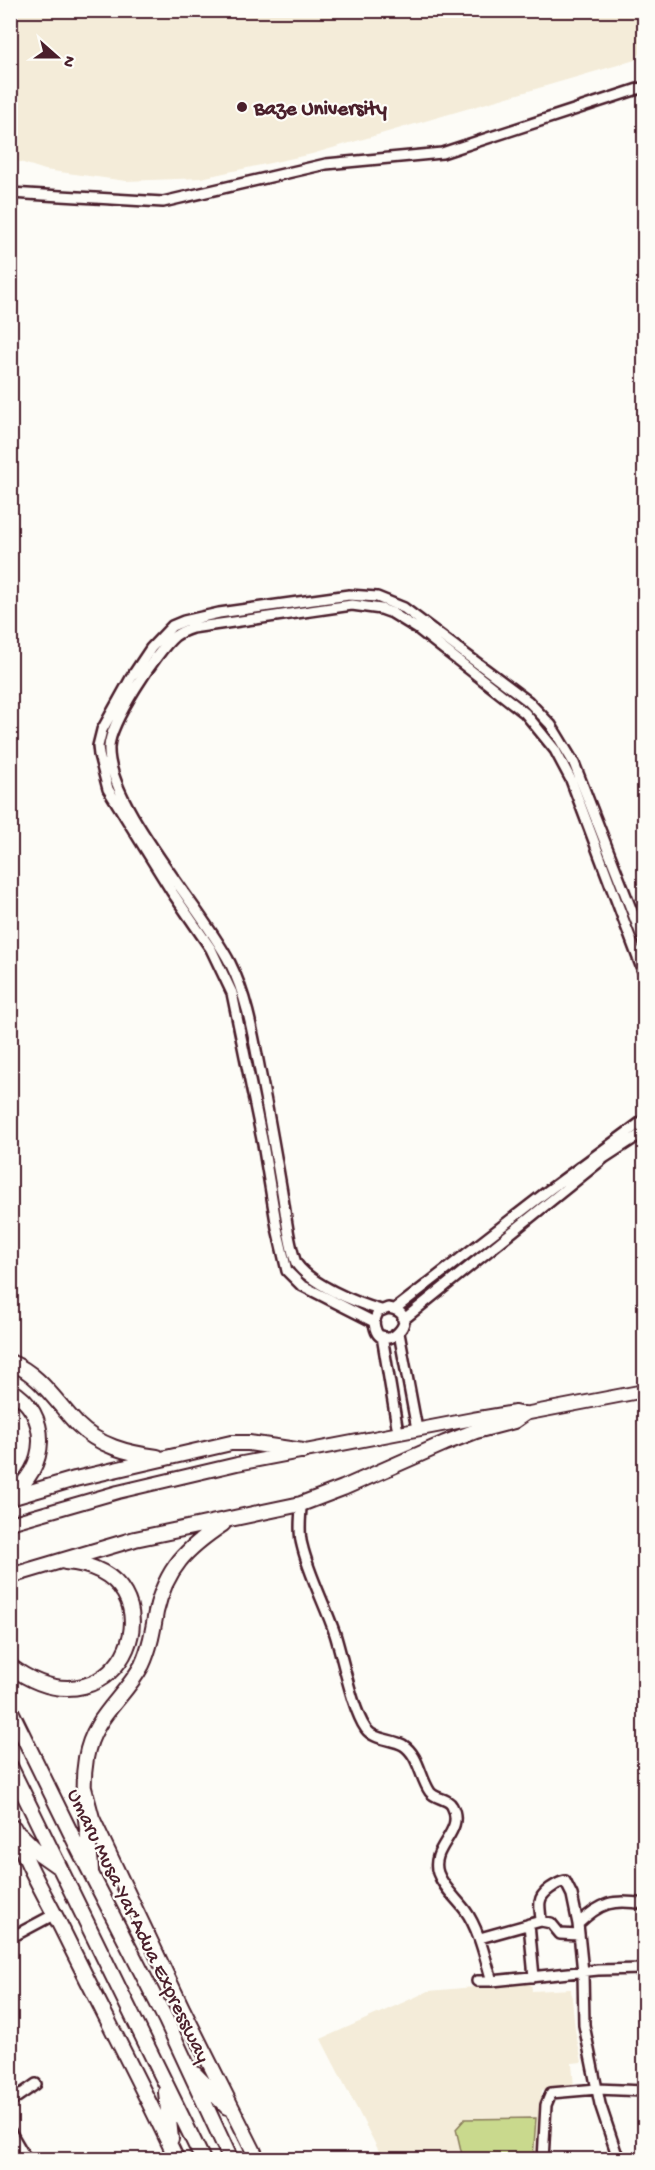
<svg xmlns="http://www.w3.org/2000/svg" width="655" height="2170" viewBox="0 0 655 2170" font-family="'Gochi Hand',sans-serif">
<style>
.built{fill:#f4ecd9}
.green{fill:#c9d98d;stroke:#8a7c5c;stroke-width:1.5}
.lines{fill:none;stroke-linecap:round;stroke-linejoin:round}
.minor-casing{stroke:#4a1f2b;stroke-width:14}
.major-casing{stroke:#4a1f2b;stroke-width:16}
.highway-casing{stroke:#4a1f2b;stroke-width:18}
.minor{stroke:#fdfcf7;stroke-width:9}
.major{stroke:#fdfcf7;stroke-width:12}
.highway{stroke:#fdfcf7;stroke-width:14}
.poi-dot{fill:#4a1f2b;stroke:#fdfcf7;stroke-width:2}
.labels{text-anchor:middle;stroke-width:4.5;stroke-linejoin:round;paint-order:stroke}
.poi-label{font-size:21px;font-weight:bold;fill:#4a1f2b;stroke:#fdfcf7;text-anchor:start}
.street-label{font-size:21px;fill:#4a1f2b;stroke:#fdfcf7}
</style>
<rect width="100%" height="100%" fill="#fdfcf7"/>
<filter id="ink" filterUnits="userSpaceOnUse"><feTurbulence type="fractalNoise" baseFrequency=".0167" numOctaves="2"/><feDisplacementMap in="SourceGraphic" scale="12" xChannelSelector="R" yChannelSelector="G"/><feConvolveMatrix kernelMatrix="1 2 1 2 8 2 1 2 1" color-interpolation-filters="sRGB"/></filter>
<g filter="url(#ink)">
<path class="built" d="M11,10l633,1v38l-9,11 -323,94 -111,24 -75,3 -81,-11 -34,-11z
M531,1982l1,9 39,-2 4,41 7,32 -10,1 2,24 -32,3 -6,69h-153l-62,-120 108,-48z"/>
<path class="green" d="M536,2118l-3,41h-70l-7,-30 9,-10z"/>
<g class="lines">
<g class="minor-casing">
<path id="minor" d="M10,193l153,9 163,-38 116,-11 202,-66
M395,1309l154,-119 95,-70
M381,1310c-25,-7 -71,-26 -85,-47 -8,-22 -10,-48 -14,-71 -7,-41 -14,-81 -22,-121 -7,-37 -13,-74 -30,-108 -27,-54 -124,-159 -121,-216 1,-24 47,-95 66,-111 5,-4 11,-6 17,-8l160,-23 29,4 11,4 26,16 107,84 30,37 16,30 73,194
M403,1320l201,-162 40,-26
M374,1322l4,-10 10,-4c41,6 -10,55 -14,14l-73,-37 -14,-14 -10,-43 -14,-84 -31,-151 -21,-44 -39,-57 -64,-103 -9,-34 -1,-9 4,-16 29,-52 20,-30 21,-22 12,-5 35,-8 130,-18 28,2 27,11 124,93 23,24 23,38 70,179
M399,1333l18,96
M382,1336l16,96
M301,1504c0,13 -3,28 1,41 7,30 23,59 33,89 8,25 17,75 31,95 8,11 26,10 37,16 16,10 17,33 27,47 5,7 18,6 22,14 14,26 -23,41 -14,67 5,14 18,25 27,37 14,19 20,48 27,71
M541,1921c0,-6 -2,-14 -1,-19 1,-10 17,-19 25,-21l7,14 6,29 5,48 1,53 16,79 16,48 8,8
M529,1924l5,53
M578,1924c23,-22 35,-25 66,-20
M10,1938l45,-24
M480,1938l61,-17 10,2 9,11 19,1
M477,1981h15l106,-11 46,-1
M10,2102l26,-18
M10,2131l17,29
M543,2160l3,-55 5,-12 46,-4 47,2"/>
</g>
<g class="major-casing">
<path id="major" d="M10,1523l108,-31 119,-28 236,-45 42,-7 9,2 120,-23"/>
</g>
<g class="highway-casing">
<path id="highway" d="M10,1362c31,13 45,39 67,62 22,22 50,29 80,33
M10,1390c42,23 38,80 0,104
M10,1498l65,-19 156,-36h18l54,8
M10,1576l125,-37 166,-35 42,-16 102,-45 31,-12 38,-10 10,-7
M10,1666c113,83 179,-95 55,-104
M10,1709l69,141 87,170 65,140
M10,1766l193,394
M84,1788l8,30 90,190 76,152
M14,1828c12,37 34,72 51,107 37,75 76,149 112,225
M20,1834l20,20 17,12
M91,1872c-1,-41 -12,-72 -5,-114 7,-42 38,-59 56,-93 8,-17 11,-35 14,-53 10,-44 31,-64 67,-88
M194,2073l33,34
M166,2092l5,47"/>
</g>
<use href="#minor" class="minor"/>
<use href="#major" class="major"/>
<use href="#highway" class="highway"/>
</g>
</g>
<circle class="poi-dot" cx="242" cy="107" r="6"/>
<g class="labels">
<g class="poi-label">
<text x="254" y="114">Baze University</text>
</g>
<g class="street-label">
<text transform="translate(140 1925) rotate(64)" y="7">Umaru Musa Yar'Adua Expressway</text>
</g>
</g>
<rect width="655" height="2170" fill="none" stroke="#fdfcf7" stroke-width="36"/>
<rect x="18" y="18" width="619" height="2134" fill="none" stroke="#4a1f2b" stroke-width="2" filter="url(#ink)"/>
<g transform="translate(57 57) rotate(111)" stroke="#fdfcf7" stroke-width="4.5" paint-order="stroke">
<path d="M0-4.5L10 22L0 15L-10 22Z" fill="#4a1f2b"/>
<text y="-9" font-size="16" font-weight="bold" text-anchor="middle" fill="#4a1f2b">N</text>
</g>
</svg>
